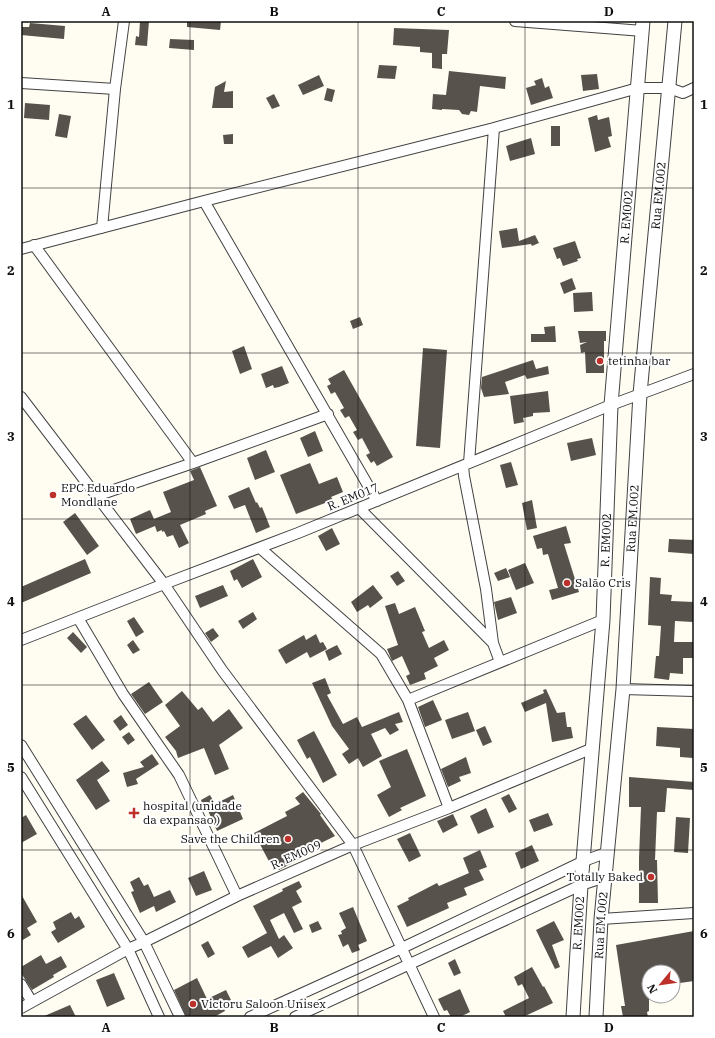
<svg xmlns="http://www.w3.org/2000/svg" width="715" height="1038" viewBox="0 0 715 1038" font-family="'IBM Plex Serif',serif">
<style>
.building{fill:#58524c}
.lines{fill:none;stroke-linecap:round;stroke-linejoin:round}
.minor-casing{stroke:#424242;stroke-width:12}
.tertiary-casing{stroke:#424242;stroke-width:15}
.minor{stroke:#fff;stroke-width:10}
.tertiary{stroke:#fff;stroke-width:13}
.grid{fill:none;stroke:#0f0f0f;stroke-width:1;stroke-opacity:0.55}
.poi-dot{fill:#bd312a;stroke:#fff;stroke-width:1.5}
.labels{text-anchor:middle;stroke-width:4;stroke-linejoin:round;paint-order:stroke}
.street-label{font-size:12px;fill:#0f0f0f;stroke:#fff}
.poi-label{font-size:12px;fill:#0f0f0f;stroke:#fff;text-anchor:start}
.neatline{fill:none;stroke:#0f0f0f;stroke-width:1.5}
.grid-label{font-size:13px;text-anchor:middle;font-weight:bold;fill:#0f0f0f}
</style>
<rect width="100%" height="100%" fill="#fffdf2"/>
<path class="building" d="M140,21h9l-2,25 -12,-1 1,-9 3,1z
M187,21h34l-1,9 -33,-3z
M30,23l35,3 -1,13 -43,-4v-8h8z
M394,28l55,2 -2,24h-5v15l-10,-1v-15l-12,-1v-5l-27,-2z
M170,39l24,1v10l-25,-2z
M379,65l18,1 -2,13 -18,-1z
M449,71l57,6 -1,12 -25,-3 -3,26 -6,-1 -2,4 -7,-1 -3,-4 -17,-1v1l-10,-1 1,-15 13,1z
M597,74l2,15 -16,2 -2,-16z
M319,75l5,11 -21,9 -5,-10z
M542,78l3,10 4,-2 4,12 -22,7 -5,-17 10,-3 -2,-4z
M226,81l-2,11 9,-1v17h-21l3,-21z
M327,88l8,2 -3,12 -8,-2z
M274,94l6,12 -8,3 -6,-11z
M25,103l25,2 -1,15 -25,-2z
M59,114l12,2 -4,22 -12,-2z
M597,115l1,5 11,-3 3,19 -4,1 3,10 -16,5 -7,-34z
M551,126h9v20h-9z
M233,134v10h-9l-1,-9z
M531,138l4,16 -25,7 -4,-15z
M517,228l2,13 16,-6 4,8 -7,3 -1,-2 -29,4 -3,-17z
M575,241l6,17 -4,1 1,2 -15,5 -3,-8 -3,1 -4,-11z
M572,278l4,11 -12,5 -4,-11z
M592,292l1,19 -19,1 -1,-19z
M360,317l3,8 -10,4 -3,-8z
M555,326l1,16h-25v-8h14l-1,-7z
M578,331h28v10h-2v32h-18l-1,-21 -4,1 -1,-8 7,-3 -7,1z
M244,346l8,23 -12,5 -8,-23z
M423,348l24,2 -7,98 -24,-2z
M533,360l3,9 12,-3 1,8 -22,5 -2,-4 -20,7 4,12 -25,3 -3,-9 1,-11z
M282,366l7,17 -10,4 -5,1 -1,-3 -7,3 -5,-14z
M344,370l49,87 -16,9 -3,-5 -3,2 -5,-8 4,-2 -8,-15 -4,2 -5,-8 4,-2 -8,-14 -4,2 -5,-8 4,-2 -9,-16 -4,2 -4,-8 4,-2 -3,-5z
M548,391l2,21 -17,1v3l-10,2 1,4 -10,2 -4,-28z
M315,431l8,20 -15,6 -8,-19z
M592,438l4,17 -25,6 -4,-18z
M266,450l9,22 -20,8 -8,-22z
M511,462l7,23 -12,3 -6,-23z
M310,463l9,21 18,-7 6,15 -12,5 2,3 -37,14 -16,-39z
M200,467l17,39 -12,5 1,3 -26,11 9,18 -10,5 -6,-13 -6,2 -3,-6 -2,1v-2l-5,2 -2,-6 -19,8 -6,-15 20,-9 4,9 17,-7 -8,-20 31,-12 -4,-9z
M249,487l7,16 1,-1 3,6 2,-1 8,20 -14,6 -11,-28 -11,4 -6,-13z
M532,500l5,28 -10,2 -5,-27z
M75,513l24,33 -12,9 -24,-33z
M566,526l5,17 -7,1 15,48 -27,8 -3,-10 9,-2 -10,-34 -5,1 -1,-7 -5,1 -4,-13z
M332,528l8,16 -14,7 -8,-15z
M669,539l25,1v14l-26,-2z
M85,559l6,14 -70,30v-16z
M253,559l9,18 -20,11 -5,-9 -3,2 -4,-10z
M525,563l9,20 -18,7 -8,-20z
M506,568l4,9 -12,4 -4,-8z
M398,571l7,10 -8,5 -7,-10z
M650,577l11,1 -1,16 12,1 -1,6 23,1 -1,20 -18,-1 -1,21h20v16h-11v16l-13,-1 -1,7 -15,-2 2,-22h3l2,-30 -13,-1z
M223,585l5,11 -28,12 -5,-12z
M373,585l10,13 -13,10 -2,-3 -11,7 -6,-10z
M511,597l6,16 -19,7 -4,-18z
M395,603l4,11 16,-7 10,24 -3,1 7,16 15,-8 5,10 -15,8 4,8 -14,7 2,6 -16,6 -4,-9 4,-2 -8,-18 -10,5 -5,-12 11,-4 -13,-39z
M253,612l4,7 -14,10 -5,-8z
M134,617l10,15 -8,5 -9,-16z
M213,628l6,8 -8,6 -6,-9z
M73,632l14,15 -6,6 -14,-15z
M316,634l4,9 3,-1 4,7 -17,9 -3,-6 -21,12 -8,-14 26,-15 2,5z
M133,640l7,10 -7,4 -6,-9z
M337,645l5,9 -13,7 -4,-10z
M325,678l6,15 -4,2 16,29 14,-7 5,10 37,-15 4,10 -8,2 4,6 -9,5 -5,-7 -14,6 11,22 -19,11 -5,-9 -9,6 -7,-10 7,-5 -17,-23 -20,-43z
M149,682l14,20 -18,12 -14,-20z
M546,689l11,24 8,-1 2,15h4l2,11 -21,4 -6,-39 -21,9 -4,-9 23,-10 -1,-3z
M182,691l16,19 4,-3 11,15 16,-13 14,19 -24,17 10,24 -14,6 -11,-27 -26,10 -2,-7 -11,-14 15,-11 -15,-21z
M433,700l9,20 -17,7 -7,-20z
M468,712l7,19 -23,8 -7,-19z
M86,715l19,25 -13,10 -19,-26z
M121,715l7,10 -8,6 -7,-10z
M485,726l7,16 -9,4 -7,-16z
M657,727l37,2 -1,29 -13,-1v-9l-24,-2z
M314,731l23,44 -14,8 -13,-26 -3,2 -10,-19z
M129,732l6,8 -7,5 -6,-8z
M407,749l19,47 -26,12 2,2 -13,7 -12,-22 14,-8 -12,-26z
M152,754l7,10 -23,15 2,5 -11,3 -4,-14 21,-6 -4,-5z
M466,757l5,16 -12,4 2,4 -13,6 -7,-18z
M102,761l8,10 -13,9 13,21 -14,9 -20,-30z
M629,777l65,5v8l-27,-2 -2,24h-8l-2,48h2l1,43h-19v-45l2,-51h-12z
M303,792l18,22 -1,1 15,21 -14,7 1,3 -19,10v1l-24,13 -2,-3 -4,2 -19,-36 33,-17 -2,-4 15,-8 -5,-6z
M509,794l8,15 -8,4 -8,-15z
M210,795l5,9 18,-9 10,24 -26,12 -11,-25 -3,2 -2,-8z
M486,808l8,19 -16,7 -8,-18z
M548,813l5,12 -19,7 -5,-12z
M453,814l5,11 -15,8 -6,-12z
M26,815l11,19 -16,9v-25z
M676,817l14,1 -2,35 -14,-1z
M410,833l11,23 -12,6 -12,-23z
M532,845l7,16 -18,8 -6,-16z
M480,850l7,17 -8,3 5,10 -20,8 3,7 -20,8 2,5 -42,19 -10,-21 12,-6 -1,-2 29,-15 2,3 30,-13 -6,-15z
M204,871l8,19 -16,6 -8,-18z
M139,877l5,9 4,-2 6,13 16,-7 6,12 -20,10 -2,-6 -14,7 -9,-21 3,-1 -4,-9z
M299,881l3,6 -6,4 6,11 -10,5 11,22 -9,4 -10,-20 -14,7 9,19 5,-4 9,13 -15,10 -7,-12 -23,12 -6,-11 25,-14 -14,-27 30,-15 -1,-2z
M21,894l16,28 -10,6 4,7 -10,6z
M353,907l14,34 -9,4 2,5 -8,3 -4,-9 -5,3 -5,-12 4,-1 -1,-3 5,-3 -7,-15z
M71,912l4,7 4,-3 6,11 -27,16 -7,-11 5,-3 -3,-7z
M318,921l4,8 -10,4 -3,-8z
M554,921l10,19 -12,5 8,22 -5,2 -19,-39z
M694,931v50l-21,3v-12h-24v39l-2,1 1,5h-25l-2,-11h4l-9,-61z
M208,941l7,13 -7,4 -7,-13z
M41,955l5,9 15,-8 6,11 -14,8 1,2 -22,13 -11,-17v-6z
M455,959l6,14 -7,3 -6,-13z
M532,967l11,20 1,-1 9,17 -30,14h-17l-3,-6 26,-13 -7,-14 -4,2 -4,-9z
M114,973l11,26 -18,8 -11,-27z
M197,978l10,21 19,-9 5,10 -9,4 3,7 -11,6h-28l-12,-27z
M460,989l10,23 -10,5h-9l-4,-7 -3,1 -6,-12z
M70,1005l6,12h-34z"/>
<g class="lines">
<g class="minor-casing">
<path id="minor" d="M515,21l128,10
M21,83l94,6
M204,201l173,300
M102,228l13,-139 9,-68
M34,245l159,218
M21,249l183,-48 290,-73 144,-40h31l14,5 11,-5
M21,397l143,187 58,86 131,175 81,172
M469,463l25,-335
M463,466l1,10 22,113 7,54
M96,496l97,-33 135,-49
M360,509l133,134 7,19
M260,548l121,106 27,46 41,108
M78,618l45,76 56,81 58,121
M21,640l143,-56 134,-51 313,-128 83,-31
M623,689l71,2
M408,700l195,-80
M21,745l123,197 36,75
M21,777l107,172 31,68
M601,919l93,-6
M21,984l11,18
M21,1008l107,-59 16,-7 93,-46 116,-51 96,-37 144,-60
M250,1017l152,-69 182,-87 24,-9
M295,1017l286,-132 24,-8"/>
</g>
<g class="tertiary-casing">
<g id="tertiary">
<path id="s1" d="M573,1017l8,-132 22,-265 8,-215 32,-384"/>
<path id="s2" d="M596,1017l5,-98 22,-230 17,-295 35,-373"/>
</g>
</g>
<use href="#minor" class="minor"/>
<use href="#tertiary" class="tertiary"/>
</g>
<path class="grid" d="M190,21v996M358,21v996M525,21v996M21,188h673M21,353h673M21,519h673M21,685h673M21,850h673"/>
<g class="poi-dot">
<circle cx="600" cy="361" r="4"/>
<circle cx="53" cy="495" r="4"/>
<circle cx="567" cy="583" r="4"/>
<path d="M132 807h4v4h4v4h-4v4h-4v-4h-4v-4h4z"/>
<circle cx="288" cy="839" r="4"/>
<circle cx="651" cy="877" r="4"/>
<circle cx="193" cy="1004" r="4"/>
</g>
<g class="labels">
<g class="street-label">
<text dy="4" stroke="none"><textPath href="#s2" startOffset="824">Rua EM.002</textPath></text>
<text dy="4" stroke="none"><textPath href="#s1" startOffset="802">R. EM002</textPath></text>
<text transform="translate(353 497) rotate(-22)" y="4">R. EM017</text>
<text dy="4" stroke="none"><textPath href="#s2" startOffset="500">Rua EM.002</textPath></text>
<text dy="4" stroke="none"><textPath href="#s1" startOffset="478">R. EM002</textPath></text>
<text transform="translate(296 855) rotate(-24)" y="4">R. EM009</text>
<text dy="4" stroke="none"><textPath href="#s1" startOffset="94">R. EM002</textPath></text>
<text dy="4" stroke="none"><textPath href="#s2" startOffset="92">Rua EM.002</textPath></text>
</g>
<g class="poi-label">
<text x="608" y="365">tetinha bar</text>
<text x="61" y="492">EPC Eduardo<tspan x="61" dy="14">Mondlane</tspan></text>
<text x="575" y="587">Salão Cris</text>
<text x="143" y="810">hospital (unidade<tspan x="143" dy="14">da expansao )</tspan></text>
<text x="280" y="843" text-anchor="end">Save the Children</text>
<text x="643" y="881" text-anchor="end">Totally Baked</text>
<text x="201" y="1008">Victoru Saloon Unisex</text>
</g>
</g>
<rect width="715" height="1038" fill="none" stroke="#ffffff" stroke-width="44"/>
<g transform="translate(661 984) rotate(241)"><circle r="19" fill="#ffffff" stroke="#9f9f9f"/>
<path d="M0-3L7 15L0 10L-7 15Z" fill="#bd312a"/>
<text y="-6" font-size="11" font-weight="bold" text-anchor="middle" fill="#0f0f0f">N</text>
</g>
<rect x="22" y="22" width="671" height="994" class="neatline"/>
<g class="grid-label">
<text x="106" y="16">A</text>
<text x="274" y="16">B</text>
<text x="441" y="16">C</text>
<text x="609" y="16">D</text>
<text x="11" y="109">1</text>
<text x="704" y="109">1</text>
<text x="11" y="275">2</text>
<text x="704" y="275">2</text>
<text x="11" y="441">3</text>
<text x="704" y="441">3</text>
<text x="11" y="606">4</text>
<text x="704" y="606">4</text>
<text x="11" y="772">5</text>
<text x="704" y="772">5</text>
<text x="11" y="938">6</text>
<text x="704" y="938">6</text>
<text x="106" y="1032">A</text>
<text x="274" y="1032">B</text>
<text x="441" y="1032">C</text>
<text x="609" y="1032">D</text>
</g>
</svg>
